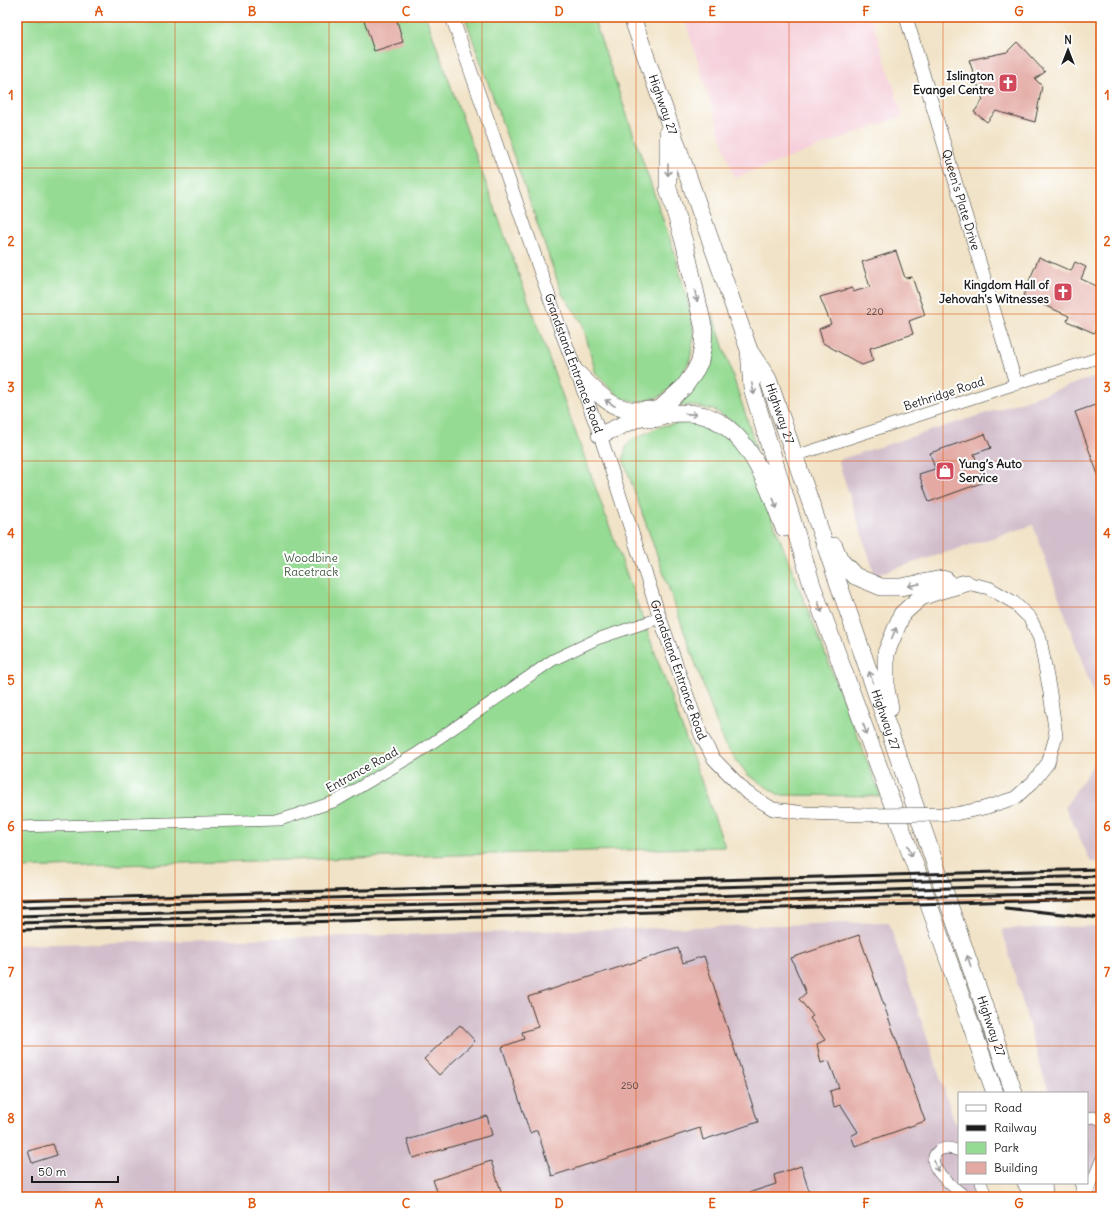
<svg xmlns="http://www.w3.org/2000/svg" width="1118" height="1214" viewBox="0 0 1118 1214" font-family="Delius,sans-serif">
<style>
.built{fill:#f5cfda}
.industrial{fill:#d1bdcb}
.green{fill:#96db94;stroke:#597c58}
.building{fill:#e3a9a2}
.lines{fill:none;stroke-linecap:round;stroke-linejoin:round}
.minor-casing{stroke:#3c3a36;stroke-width:12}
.tertiary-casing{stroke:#3c3a36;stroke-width:14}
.primary-casing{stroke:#3c3a36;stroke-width:18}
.minor{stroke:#fff;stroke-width:11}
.tertiary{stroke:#fff;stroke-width:13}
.primary{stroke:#fff;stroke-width:17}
.rail{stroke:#1c1c1c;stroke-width:3}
.tertiary-bridge-casing{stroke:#3c3a36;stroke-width:14;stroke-linecap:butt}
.tertiary-bridge{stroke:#fff;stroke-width:13}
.oneway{stroke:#999}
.grid{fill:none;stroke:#de560d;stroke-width:1;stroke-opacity:0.55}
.labels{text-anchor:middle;stroke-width:4;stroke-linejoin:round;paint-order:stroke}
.number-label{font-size:10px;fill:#4e3f3e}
.poi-label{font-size:12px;font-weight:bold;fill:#1c1c1c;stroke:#fff;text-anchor:end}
.street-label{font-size:12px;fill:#1c1c1c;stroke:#fff}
.park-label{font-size:12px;fill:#475f46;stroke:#fff}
.neatline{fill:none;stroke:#de560d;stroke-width:1.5}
.grid-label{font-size:13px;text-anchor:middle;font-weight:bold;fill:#de560d}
</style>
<rect width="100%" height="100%" fill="#fff"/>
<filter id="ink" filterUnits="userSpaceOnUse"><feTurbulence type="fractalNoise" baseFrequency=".025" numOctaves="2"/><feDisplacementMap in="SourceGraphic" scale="8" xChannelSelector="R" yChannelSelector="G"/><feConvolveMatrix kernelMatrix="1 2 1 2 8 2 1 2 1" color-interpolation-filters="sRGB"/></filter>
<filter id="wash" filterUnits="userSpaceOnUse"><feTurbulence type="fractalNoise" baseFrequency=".012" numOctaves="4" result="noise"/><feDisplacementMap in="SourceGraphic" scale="16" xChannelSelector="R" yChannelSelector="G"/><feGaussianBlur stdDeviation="0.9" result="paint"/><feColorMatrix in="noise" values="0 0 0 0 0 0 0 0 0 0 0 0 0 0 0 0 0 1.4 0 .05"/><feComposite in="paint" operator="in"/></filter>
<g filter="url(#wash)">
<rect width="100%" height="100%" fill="#f1e3c7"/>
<path class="built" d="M684,17h187l32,99 -169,62z"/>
<path class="industrial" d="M1101,375v339l-68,-189 -158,50 -37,-115 158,-50z
M1101,753v109h-10l-26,-55z
M889,922l70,213v48h16l4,14h-962v-252z
M1101,926v271h-12l-5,-14h3v-90h-37l-7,-18 -41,-146z"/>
<path class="green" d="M17,17h409l299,830 -708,21z
M465,17h128l82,237 15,57 4,25 -4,24 -14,24 -17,13 -22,5 -16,-4 -25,-24 -14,-52 -20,-28z
M712,312l45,138 -25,-29 -18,-11 -24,-5 -13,2c10,-12 27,-30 32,-45 4,-16 3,-33 3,-50z
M700,420l34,19 22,39 125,318 -102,-1 -31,-20 -24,-31 -101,-285 3,-12 5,-7 31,-14z"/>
<g id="blocks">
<path class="building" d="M363,17h33l7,25 -29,9z
M1017,42l28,30 -10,7 7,7 -7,36 -39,-11 -9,11 -13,-10 9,-12 -14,-40 38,-8z
M896,251l9,27 7,-1 13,38 -16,6 4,13 -43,14 3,13 -11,4 -39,-22 -4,-14 12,-5 -11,-27 32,-9 1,4 17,-5 -8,-25z
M1039,257l32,14 4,-9 11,5 -5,12 20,9v29l-7,16 -27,-12 2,-5 -46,-20z
M1101,403v77h-1l-25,-68z
M985,434l6,14 -17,6 10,28 -55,20 -10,-28 16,-5 -5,-16z
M859,935l66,186 -70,25 -4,-10 7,-4 -17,-27 -7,2 -4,-16 9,-3 -10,-27 -8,2 -4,-19 8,-4 -15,-22 3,-2 -14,-17 7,-6 -15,-35z
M678,948l5,15 21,-7 54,166 -55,18 -3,-12 -148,48 -15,-46 -7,3 -28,-86 22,-8 -2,-7 16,-5 -10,-30z
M460,1025l15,16 -36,34 -15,-16z
M487,1116l5,19 -79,23 -6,-18z
M53,1144l4,11 -25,8 -4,-12z
M491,1161l12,36h-64l-6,-17z
M801,1166l10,31h-68l-1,-2 34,-11 -2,-9z"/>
</g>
</g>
<g filter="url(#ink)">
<use href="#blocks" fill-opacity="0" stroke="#3c3a36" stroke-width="1"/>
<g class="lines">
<g class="minor-casing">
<path id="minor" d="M795,456l221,-72 85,-27
M17,827l263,-7 56,-19 80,-47 137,-94 44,-21 63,-21
M1087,1118l7,-1 7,3
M959,1151c-7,-3 -14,-5 -21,0 -17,15 19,38 28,46
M981,1183l6,14
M1080,1183l4,14
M1086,1197l15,-37"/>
</g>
<g class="tertiary-casing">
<g id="tertiary">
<path id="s1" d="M452,17l108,311 40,107 60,183 41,117 12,23 33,34 27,17 32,4 61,2"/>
<path id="s2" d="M906,17l110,367"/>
<path d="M955,814l29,-6 31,-10 18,-16 15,-19 8,-27 -6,-43 -10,-54 -10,-21 -17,-16 -24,-14 -23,-5"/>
</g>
</g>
<g class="primary-casing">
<g id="primary">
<path id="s3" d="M632,17l117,333 3,38 60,197 108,294 75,214"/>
<path id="s4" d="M750,352l18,27 246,714"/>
<path d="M577,373c23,22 37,42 72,37"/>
<path d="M649,419c8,1 14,-3 21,-5 5,-1 13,-1 18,-1 57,2 79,71 96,115"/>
<path d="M600,435l61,-27 23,-21 10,-14 6,-12 3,-16 1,-15 -19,-85 -17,-57v-56"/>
<path d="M834,546l6,14 15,16 26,11h20l41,-8 4,1"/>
<path d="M890,708l-4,-19v-36l16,-39 19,-17 20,-7 25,-7"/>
<path d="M1026,1183l9,14"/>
<path d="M1043,1183l1,14"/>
</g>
</g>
<use href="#minor" class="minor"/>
<use href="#tertiary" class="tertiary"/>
<use href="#primary" class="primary"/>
<path class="rail" d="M17,900l1084,-31
M17,907l1084,-31
M1005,908l96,10
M17,916l453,-12 509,-17 122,-1
M17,923l657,-18 215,-8 212,-4
M17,930l466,-13 501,-15 117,-3"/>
<g class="tertiary-bridge-casing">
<path id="tertiary-bridge" d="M866,815l89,-1"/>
</g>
<use href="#tertiary-bridge" class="tertiary-bridge"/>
</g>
<defs><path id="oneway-shaft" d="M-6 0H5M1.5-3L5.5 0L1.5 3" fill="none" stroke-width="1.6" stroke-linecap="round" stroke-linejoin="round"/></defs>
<g class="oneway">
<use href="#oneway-shaft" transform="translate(668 170) rotate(90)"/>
<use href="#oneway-shaft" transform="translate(696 296) rotate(78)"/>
<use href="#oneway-shaft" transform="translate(753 389) rotate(78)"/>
<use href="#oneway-shaft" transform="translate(610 403) rotate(-147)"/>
<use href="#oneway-shaft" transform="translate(691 414) rotate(4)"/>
<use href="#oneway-shaft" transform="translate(775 503) rotate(69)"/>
<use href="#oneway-shaft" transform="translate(914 585) rotate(169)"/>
<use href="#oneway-shaft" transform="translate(820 607) rotate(70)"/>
<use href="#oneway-shaft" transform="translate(894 633) rotate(-67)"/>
<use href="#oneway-shaft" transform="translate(871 677) rotate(-109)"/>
<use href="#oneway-shaft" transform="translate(865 729) rotate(70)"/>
<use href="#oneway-shaft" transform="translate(910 851) rotate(70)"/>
<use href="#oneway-shaft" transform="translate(969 961) rotate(-109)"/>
<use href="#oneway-shaft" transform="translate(936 1166) rotate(70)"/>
</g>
</g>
<path class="grid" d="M175,17v1180M329,17v1180M482,17v1180M636,17v1180M789,17v1180M943,17v1180M17,168h1084M17,314h1084M17,461h1084M17,607h1084M17,753h1084M17,900h1084M17,1046h1084"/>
<defs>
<g id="church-square" transform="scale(1)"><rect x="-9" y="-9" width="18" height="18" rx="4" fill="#d1495b" stroke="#fff"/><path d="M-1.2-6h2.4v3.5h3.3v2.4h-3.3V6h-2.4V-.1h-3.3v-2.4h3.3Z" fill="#fff"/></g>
<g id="shop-square" transform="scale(1)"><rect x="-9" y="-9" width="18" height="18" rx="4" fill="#d1495b" stroke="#fff"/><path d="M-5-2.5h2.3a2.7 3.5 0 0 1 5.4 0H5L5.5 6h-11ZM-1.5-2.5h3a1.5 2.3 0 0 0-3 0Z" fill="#fff"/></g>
</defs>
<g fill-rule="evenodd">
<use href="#church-square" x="1008" y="83"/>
<use href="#church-square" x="1063" y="292"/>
<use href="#shop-square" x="945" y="471"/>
</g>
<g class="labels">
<g class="number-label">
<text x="875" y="315">220</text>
<text x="630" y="1089">250</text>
</g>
<g class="poi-label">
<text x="994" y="80">Islington<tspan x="994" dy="14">Evangel Centre</tspan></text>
<text x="1049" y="289">Kingdom Hall of<tspan x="1049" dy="14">Jehovah's Witnesses</tspan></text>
<text x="959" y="468" text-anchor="start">Yung’s Auto<tspan x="959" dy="14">Service</tspan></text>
</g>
<g class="street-label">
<text dy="4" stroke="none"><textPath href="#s3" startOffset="93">Highway 27</textPath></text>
<text dy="4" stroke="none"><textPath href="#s2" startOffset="191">Queen's Plate Drive</textPath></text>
<text dy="4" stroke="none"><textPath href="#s1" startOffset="367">Grandstand Entrance Road</textPath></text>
<text transform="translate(944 394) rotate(-18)" y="4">Bethridge Road</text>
<text dy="4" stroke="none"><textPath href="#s4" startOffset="69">Highway 27</textPath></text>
<text dy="4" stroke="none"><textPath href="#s1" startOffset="691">Grandstand Entrance Road</textPath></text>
<text dy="4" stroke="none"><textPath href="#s4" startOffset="393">Highway 27</textPath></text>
<text transform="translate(362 770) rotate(-29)" y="4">Entrance Road</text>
<text dy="4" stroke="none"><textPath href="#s4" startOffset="717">Highway 27</textPath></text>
</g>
<g class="park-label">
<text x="311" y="562">Woodbine<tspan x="311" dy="14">Racetrack</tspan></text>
</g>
</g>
<rect width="1118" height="1214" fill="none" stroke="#fff" stroke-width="44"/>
<rect x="958" y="1092" width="130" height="92" fill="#ffffff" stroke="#a4a4a4"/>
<rect x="966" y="1105" width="20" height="6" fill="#ffffff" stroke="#a4a4a4"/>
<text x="994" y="1112" font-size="12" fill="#1c1c1c">Road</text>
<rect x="966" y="1125" width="20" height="6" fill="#1c1c1c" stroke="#a4a4a4"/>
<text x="994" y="1132" font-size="12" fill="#1c1c1c">Railway</text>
<rect x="966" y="1142" width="20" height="12" fill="#96db94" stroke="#a4a4a4"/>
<text x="994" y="1152" font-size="12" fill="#1c1c1c">Park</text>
<rect x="966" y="1162" width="20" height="12" fill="#e3a9a2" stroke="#a4a4a4"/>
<text x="994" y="1172" font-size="12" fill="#1c1c1c">Building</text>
<g transform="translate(1068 50)" stroke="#ffffff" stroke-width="3" paint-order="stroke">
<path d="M0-3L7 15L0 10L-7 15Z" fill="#1c1c1c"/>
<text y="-6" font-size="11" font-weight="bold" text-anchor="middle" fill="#1c1c1c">N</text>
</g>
<path d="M32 1176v6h86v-6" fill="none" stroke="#1c1c1c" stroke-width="2"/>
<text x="38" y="1176" font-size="12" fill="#1c1c1c" stroke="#ffffff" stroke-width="3" paint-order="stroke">50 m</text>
<rect x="22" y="22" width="1074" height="1170" class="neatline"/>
<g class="grid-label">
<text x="99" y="16">A</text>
<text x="252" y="16">B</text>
<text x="406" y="16">C</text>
<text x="559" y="16">D</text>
<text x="712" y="16">E</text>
<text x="866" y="16">F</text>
<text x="1019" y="16">G</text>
<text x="11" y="100">1</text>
<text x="1107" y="100">1</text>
<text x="11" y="246">2</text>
<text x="1107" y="246">2</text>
<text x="11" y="392">3</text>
<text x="1107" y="392">3</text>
<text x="11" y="538">4</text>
<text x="1107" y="538">4</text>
<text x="11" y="685">5</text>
<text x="1107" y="685">5</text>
<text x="11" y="831">6</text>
<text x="1107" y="831">6</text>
<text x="11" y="977">7</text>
<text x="1107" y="977">7</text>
<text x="11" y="1123">8</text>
<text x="1107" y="1123">8</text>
<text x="99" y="1208">A</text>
<text x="252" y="1208">B</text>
<text x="406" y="1208">C</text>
<text x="559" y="1208">D</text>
<text x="712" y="1208">E</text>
<text x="866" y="1208">F</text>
<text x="1019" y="1208">G</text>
</g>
</svg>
